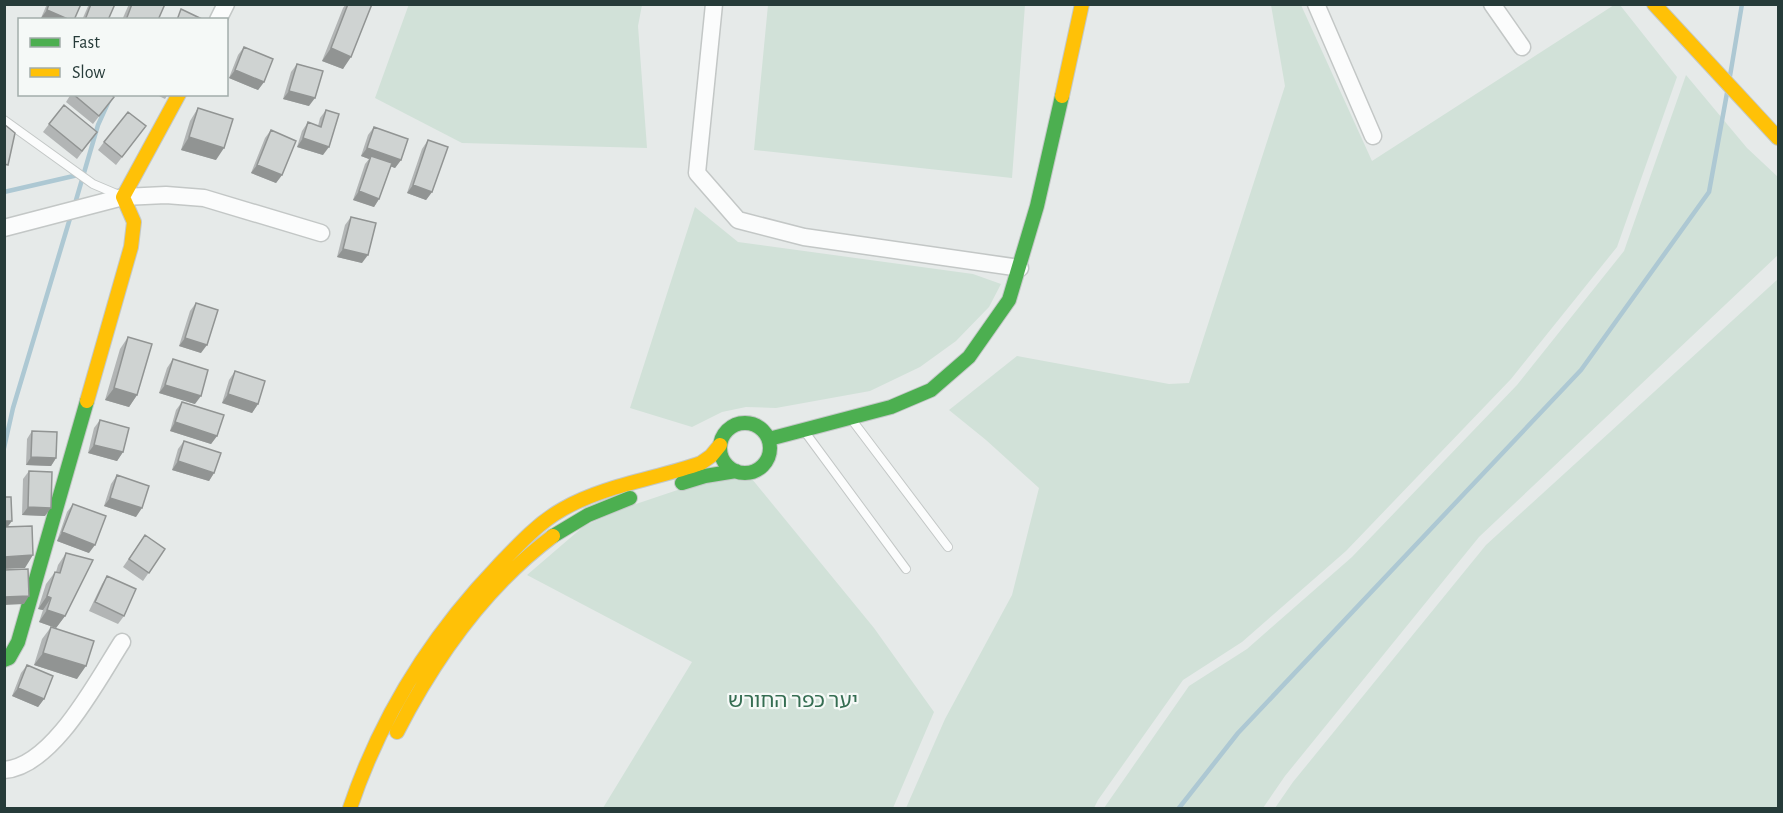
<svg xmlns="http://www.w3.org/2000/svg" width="1783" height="813" viewBox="0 0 1783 813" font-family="'Alegreya Sans','Noto Sans Hebrew',sans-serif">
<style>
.green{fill:#d1e1d8}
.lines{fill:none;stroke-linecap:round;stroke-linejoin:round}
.stream{stroke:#adc8d3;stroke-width:4.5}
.lane-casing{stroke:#c3c7c6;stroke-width:10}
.street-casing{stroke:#c3c7c6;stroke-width:19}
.fast-casing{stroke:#c3c8c7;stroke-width:16}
.slow-casing{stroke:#c3c8c7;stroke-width:16}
.lane{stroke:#fbfcfc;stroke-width:8}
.street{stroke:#fbfcfc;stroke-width:16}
.fast{stroke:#4caf50;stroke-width:14}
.slow{stroke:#ffc107;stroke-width:14}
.wall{fill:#b2b5b5}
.shaded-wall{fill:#919493}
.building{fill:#cfd3d2;stroke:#919493;stroke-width:1.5}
.labels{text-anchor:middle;stroke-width:4.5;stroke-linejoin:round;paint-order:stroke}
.park-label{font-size:21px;fill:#356d52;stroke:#f5f9f7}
</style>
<rect width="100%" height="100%" fill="#e6eae9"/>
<path class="green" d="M409,4l233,1 -4,21 9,122 -185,-5 -87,-45z
M768,5h257l-13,173 -258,-28z
M1271,5h30l71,156 242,-156h6l57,72 -60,170 -106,132 -165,172 -104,91 -59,38 -85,120 -4,8h-188l39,-89 67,-124 27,-107 -53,-48 -37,-30 68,-54 152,28 20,-1 96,-297z
M1686,75l61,73 31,29v78l-299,282 -194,239 -22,32h-159l85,-122 58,-37 105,-92 165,-172 107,-134z
M695,207l43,35 235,32 28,10 -12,23 -33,34 -36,26 -50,24 -94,17 -30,-1 -24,5 -30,15 -62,-19z
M1778,279v529h-503l18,-26 193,-237z
M743,468l131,160 60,84 -41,96h-290l89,-146 -165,-87 57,-49 46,-20z"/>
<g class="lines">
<path class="stream" d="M1730,76l12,-72
M4,192l74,-17
M74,207l24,-82 14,-31
M4,448l9,-40 58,-193
M1179,808l59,-75 343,-363 128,-178 18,-99"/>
<g class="lane-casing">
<path id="lane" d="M4,120l89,64 26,11
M852,420l96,127
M805,432l101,137"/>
</g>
<g class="street-casing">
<path id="street" d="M714,4l-17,169 41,47 66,17 216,31
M1316,4l57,132
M1492,4l30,43
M218,20l8,-16
M4,228l119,-31 43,-2 38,3 117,35
M4,770c49,-3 94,-91 118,-128"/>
</g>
<g class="fast-casing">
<path id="fast" d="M720 448a25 25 0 1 1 50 0a25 25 0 1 1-50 0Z
M769,439l122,-32 40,-17 38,-33 40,-57 28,-94 25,-110
M682,483l23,-7 31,-5
M553,536l35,-21 42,-17
M4,660l5,-2 9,-16 69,-241"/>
</g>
<g class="slow-casing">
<path id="slow" d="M1654,4l124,134
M1062,96l20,-92
M87,401l44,-154 3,-25 -11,-25 56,-103
M397,732c38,-74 89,-146 156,-196
M350,808c31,-92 81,-172 148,-242 20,-21 40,-43 65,-57 42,-24 93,-30 138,-46l10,-7 9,-11"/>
</g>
<use href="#lane" class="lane"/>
<use href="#street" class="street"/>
<use href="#fast" class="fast"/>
<use href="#slow" class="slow"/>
</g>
<path class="wall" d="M47,4h34l-7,16h-30l-3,-2z
M89,4h26l-7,16h-26z
M129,4h36l-7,16h-36z
M346,4h26l-29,65 -21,-8 21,-53z
M244,47l20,35 -6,8 -29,-12 9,-23z
M297,64l12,42 -26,-7 8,-27z
M71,94h40l3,3 -21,27 -27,-22z
M155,94h13l-3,5z
M198,108l18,52 -35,-10 9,-29z
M326,110l-3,45 -26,-8 5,-16 6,-9 10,4 2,-8z
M49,124l48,8 -20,27 -34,-27z
M146,126l-30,39 -18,-15 6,-8z
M374,127l27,33 -6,8 -5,-2 -11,33 -5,8 -21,-7 12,-36 4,-5 -8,-3 7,-21z
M271,130l11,45 -6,8 -25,-10 14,-35z
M428,140l4,52 -6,8 -19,-7 15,-44z
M351,217l11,46 -25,-6 8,-32z
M196,303l5,50 -22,-7 11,-35z
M128,337l9,58 -8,12 -24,-7 15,-51z
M173,359l22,45 -36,-11 8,-25z
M235,371l23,33 -6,9 -30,-10 7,-23z
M182,402l35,34 -6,8 -41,-13 6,-21z
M100,420l23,32 -6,9 -29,-8 6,-25z
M32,431l24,27 -5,8 -25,-1 1,-26z
M184,441l30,32 -5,8 -37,-11 6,-21z
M29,471l16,45 -23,-1 1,-36z
M117,475l19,42 -32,-11 7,-22z
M73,504l16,49 -32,-12 10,-29z
M145,535l20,14 -22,32 -20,-14z
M66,553l-1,63 -9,12 -17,-6 4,-12 -5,-1 8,-25 9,-12h1l2,-7z
M107,576l17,40 -6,8 -29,-13 13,-27z
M51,627l26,52 -43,-14 8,-26z
M27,665l17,34 -6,8 -26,-11 9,-23z"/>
<path class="shaded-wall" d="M47,10l23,10h-25l1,-4 -2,4 -3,-2z
M331,48l20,9 -8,12 -21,-8z
M235,70l29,12 -6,8 -29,-12z
M289,91l26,7 -6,8 -26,-7z
M189,137l35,11 -8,12 -35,-10z
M303,138l26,9 -6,8 -26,-8z
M367,148l34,12 -6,8 -25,-9 1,-3 -2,3 -8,-3z
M257,165l25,10 -6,8 -25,-10z
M413,185l19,7 -6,8 -19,-7z
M359,191l20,8 -5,8 -21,-7z
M343,249l25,6 -6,8 -25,-6z
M185,338l22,7 -6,8 -22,-7z
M165,385l36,11 -6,8 -36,-11z
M114,388l23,7 -8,12 -24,-7z
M228,394l30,10 -6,9 -30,-10z
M175,422l42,14 -6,8 -41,-13z
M94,445l29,7 -6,9 -29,-8z
M31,457l25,1 -5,8 -25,-1z
M178,461l36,12 -5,8 -37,-11z
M110,498l32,10 -6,9 -32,-11z
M28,507l23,1 -6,8 -23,-1z
M4,521h8l-6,8h-2z
M62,532l33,13 -6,8 -32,-12z
M33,555l-8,13 -21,1v-12z
M29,596l-5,8 -20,1v-8z
M47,596l4,2 -8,12 -5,-1z
M47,610l18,6 -9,12 -17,-6z
M43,653l43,13 -9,13 -43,-14z
M18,688l26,11 -6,8 -26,-11z"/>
<path class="building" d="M49,4h32l-7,16h-4l-23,-10z
M91,4h24l-7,16h-23z
M132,4h33l-7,16h-32z
M348,4h24l-21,53 -20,-9z
M181,9l23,11h-27z
M46,16l7,4h-8z
M244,47l29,12 -9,23 -29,-12z
M297,64l26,7 -8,27 -26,-7z
M73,94h38l3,3 -15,19z
M64,105l33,27 -15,19 -33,-27z
M198,108l35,11 -9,29 -35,-11z
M326,110l13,4 -10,33 -26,-9 5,-16 13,5z
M128,112l18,14 -24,31 -18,-15z
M4,124l11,9 -7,32 -4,-1z
M374,127l34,12 -7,21 -34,-12z
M271,130l25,11 -14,34 -25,-10z
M428,140l20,7 -16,45 -19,-7z
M371,156l21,7 -13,36 -20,-8z
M351,217l25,6 -8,32 -25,-6z
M196,303l22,7 -11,35 -22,-7z
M128,337l24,7 -15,51 -23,-7z
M173,359l35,11 -7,26 -36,-11z
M235,371l30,10 -7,23 -30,-10z
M182,402l42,13 -7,21 -42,-14z
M100,420l29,8 -6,24 -29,-7z
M32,431l25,1 -1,26 -25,-1z
M184,441l37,12 -7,20 -36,-12z
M29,471l23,1 -1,36 -23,-1z
M117,475l32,11 -7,22 -32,-10z
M4,497h7l1,24h-8z
M73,504l33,12 -11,29 -33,-13z
M32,526l1,29 -29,2v-30z
M145,535l20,14 -16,24 -20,-14z
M66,553l27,7 -28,56 -18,-6 4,-12 -4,-2 8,-24 5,1z
M28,569l1,27 -25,1v-27z
M107,576l29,13 -12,27 -29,-14z
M51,627l43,14 -8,25 -43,-13z
M27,665l26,11 -9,23 -26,-11z"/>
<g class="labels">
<g class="park-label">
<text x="793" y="707">יער כפר החורש</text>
</g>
</g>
<rect width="1783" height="813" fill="none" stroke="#263b39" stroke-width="12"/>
<rect x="18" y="18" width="210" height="78" fill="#f5f9f7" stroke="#a2adab" stroke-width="1.5"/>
<rect x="30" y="38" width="30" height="9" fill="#4caf50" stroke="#a2adab" stroke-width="1.5"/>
<text x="72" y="48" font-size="18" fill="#263b39">Fast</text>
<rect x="30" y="68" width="30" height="9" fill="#ffc107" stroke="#a2adab" stroke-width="1.5"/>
<text x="72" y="78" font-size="18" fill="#263b39">Slow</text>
</svg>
